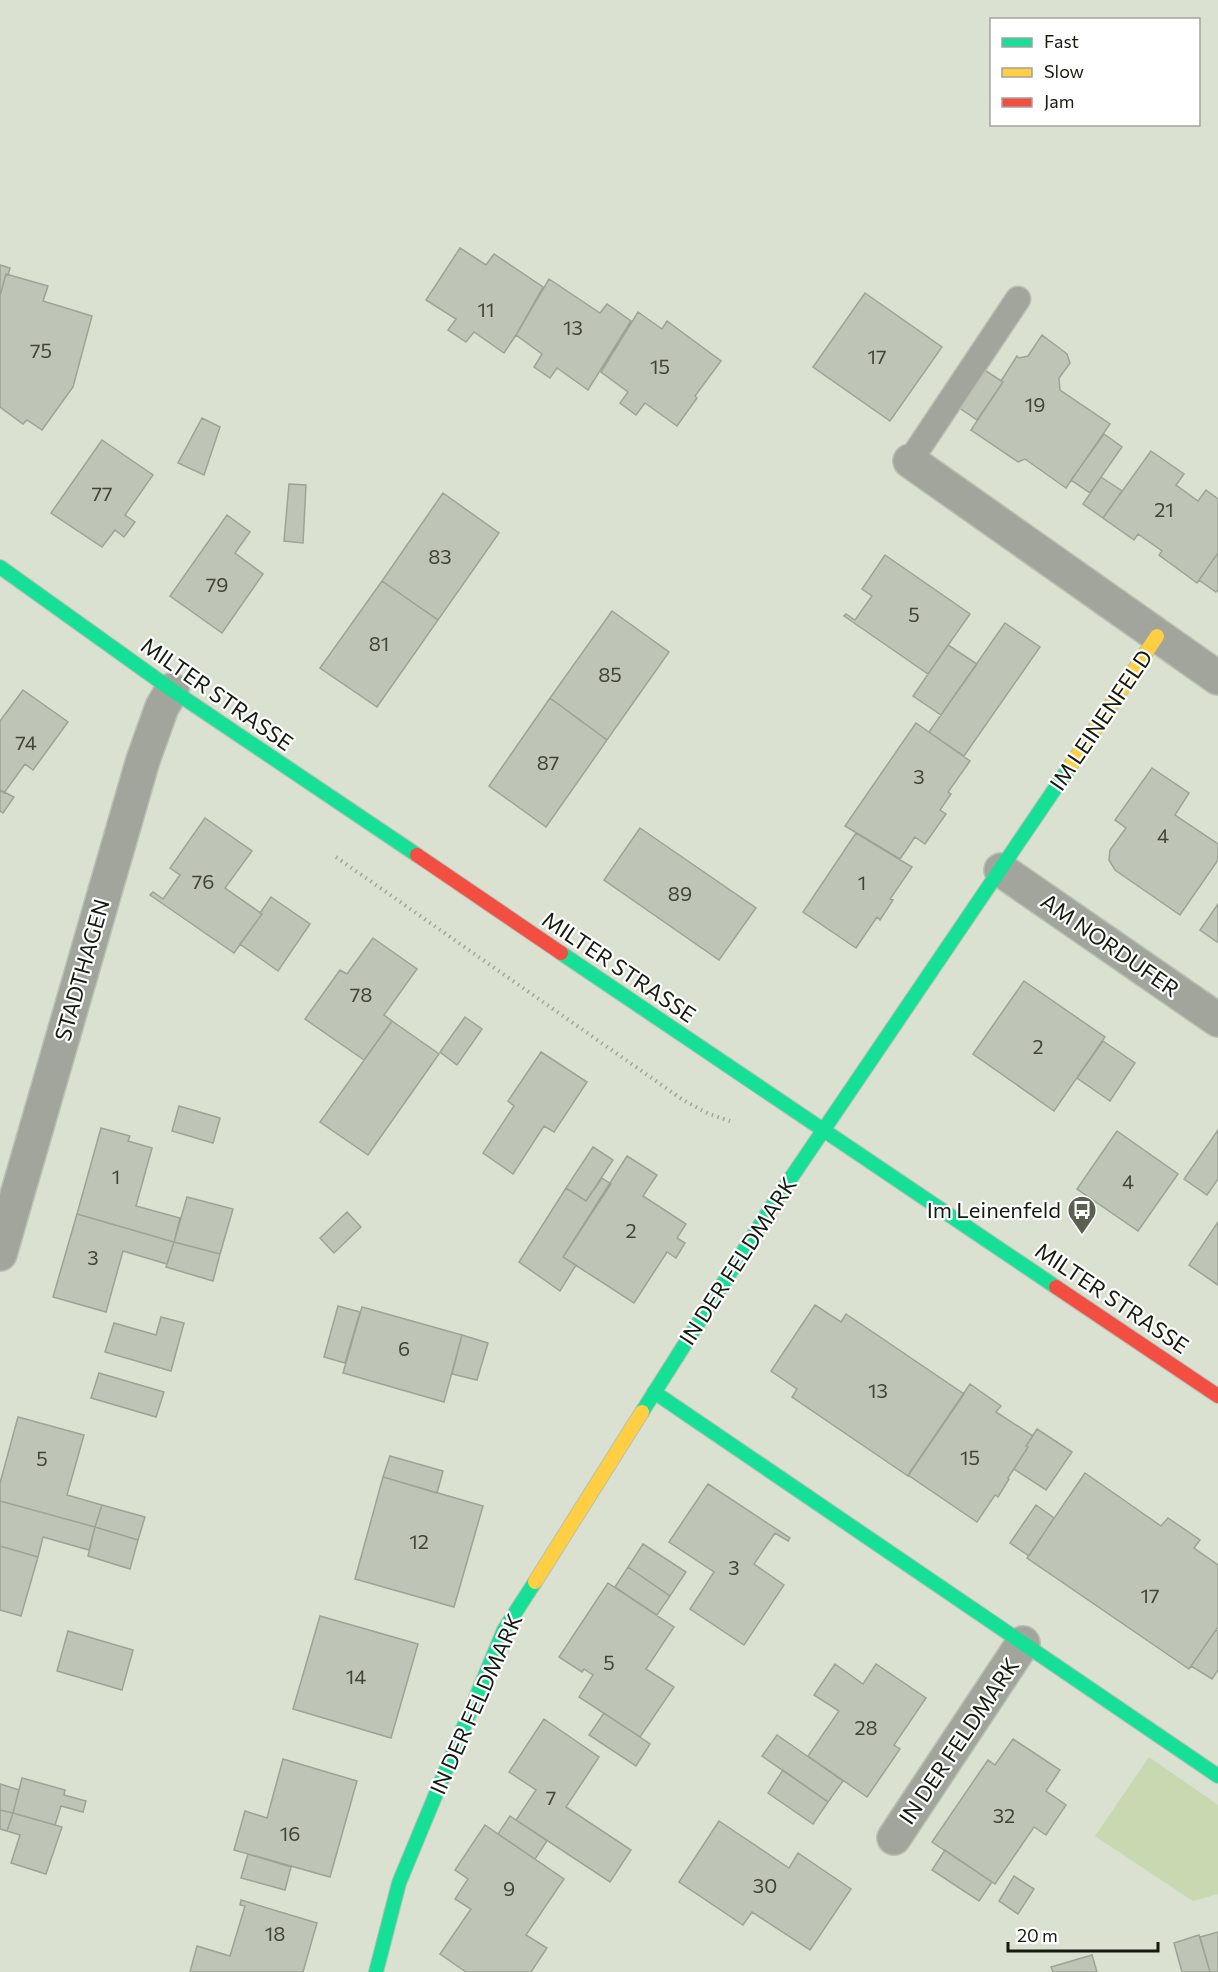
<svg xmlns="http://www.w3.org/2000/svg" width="1218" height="1972" viewBox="0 0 1218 1972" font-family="Commissioner,sans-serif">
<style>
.green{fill:#c8d8b0}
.building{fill:#bec4b6;stroke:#9da395;stroke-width:1.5}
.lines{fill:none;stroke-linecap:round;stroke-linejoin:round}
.lane-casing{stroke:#babfb3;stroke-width:27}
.street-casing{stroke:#babfb3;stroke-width:36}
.fast-casing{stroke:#babfb3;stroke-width:16}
.slow-casing{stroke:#babfb3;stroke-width:16}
.jam-casing{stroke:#babfb3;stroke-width:16}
.path{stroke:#a2a59c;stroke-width:4;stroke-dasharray:1.5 4.5;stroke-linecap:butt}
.lane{stroke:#a1a59c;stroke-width:24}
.street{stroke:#a1a59c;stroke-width:33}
.fast{stroke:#16e098;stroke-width:14}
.slow{stroke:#ffcf43;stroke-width:14}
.jam{stroke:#f24e42;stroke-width:14}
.labels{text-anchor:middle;stroke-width:4.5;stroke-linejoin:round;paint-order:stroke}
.number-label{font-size:20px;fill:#404439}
.street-label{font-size:22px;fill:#161a0f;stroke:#fff}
.poi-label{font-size:22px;fill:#161a0f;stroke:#fff;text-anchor:end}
</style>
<rect width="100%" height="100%" fill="#dae1d0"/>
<path class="green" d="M1149,1757l69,48v89l-25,7 -98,-65z"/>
<path class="building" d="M460,248l26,17 8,-11 49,33 -27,48 -12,18 -30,-21 -8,10 -18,-12 8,-11 -30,-19z
M0,265l10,3 -2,7 -2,-1 -6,22z
M6,274l42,12 -5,15 49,15 -19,71 -31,43 -15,-10 -4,4 -23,-17v-111z
M549,279l51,34 7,-9 24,17 -43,69 -31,-22 -7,10 -16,-11 8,-13 -26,-19z
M865,293l77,54 -52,74 -77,-54z
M638,312l24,17 5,-8 54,40 -26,35 2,2 -20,28 -32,-23 -9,12 -16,-12 8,-11 -27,-20z
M1042,335l25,19 3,9 -11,15 1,12 50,34 -44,64 -41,-29 -7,3 -47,-32 32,-48 -2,-1 16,-25 2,2 9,-2z
M983,369l20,13 -26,38 -19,-13z
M202,418l18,9 -16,48 -26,-12z
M1104,434l18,13 -32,46 -19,-13z
M102,440l51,35 -28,40 10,7 -11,15 -9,-7 -13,17 -51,-34z
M1151,451l33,23 -8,11 22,16 8,-11 12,9v54l-21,30 -38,-28 3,-4 -24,-17 -4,6 -31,-22z
M1101,477l21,14 -19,27 -20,-14z
M289,484l17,1 -3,58 -19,-2z
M443,493l56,40 -61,87 -56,-39z
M227,515l23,17 -15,21 28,21 -41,59 -52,-37z
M1218,553v37l-2,2 -17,-12z
M885,555l85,59 -42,60 -84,-58 2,-2 9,6 17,-24 -10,-7z
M382,581l56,39 -61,87 -57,-39z
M612,611l57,41 -62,88 -57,-42z
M1005,623l35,24 -76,109 -35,-24z
M948,645l29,19 -36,51 -28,-19z
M23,690l45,32 -35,48 -8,-6 -21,29 -4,-3v-69z
M550,698l57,42 -61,87 -57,-41z
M916,723l54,38 -22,31 3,2 -11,16 6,4 -21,30 -10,-7 -15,22 -55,-33z
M1152,768l37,25 -14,22 43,29v16l-38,55 -65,-45 -6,-10 1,-10 16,-22 -11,-8z
M0,790l14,7 -11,16 -3,-2z
M205,818l47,33 -27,37 37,26 -28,39 -84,-58 3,-3 10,7 17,-24 -10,-7z
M640,828l116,80 -37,52 -115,-80z
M856,833l56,34 -22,32 3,1 -13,20 -3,-3 -21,31 -53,-36z
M271,897l39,27 -32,47 -38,-27 22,-30 -2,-1z
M1218,904v37l-1,1 -17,-12z
M373,938l44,31 -33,46 8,6 -28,39 -59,-41 35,-49 7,4z
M1024,981l81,56 -51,74 -81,-57z
M465,1017l17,12 -25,36 -17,-13z
M392,1021l47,33 -71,101 -48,-33z
M1103,1041l32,22 -25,38 -33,-23z
M541,1052l46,30 -33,50 -10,-6 -31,48 -30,-21 31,-47 -6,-5z
M179,1106l41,12 -7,25 -41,-12z
M101,1128l29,8 -2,5 24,7 -16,58 44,12 -6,24 -97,-28z
M1218,1130v49l-11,16 -23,-16z
M1117,1131l61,43 -40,57 -61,-42z
M593,1147l20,13 -27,41 -20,-13z
M627,1156l30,19 -14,21 43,28 -9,14 8,5 -9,15 -9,-6 -33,51 -71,-46z
M602,1178l9,6 -48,73 13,8 -16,26 -41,-29 47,-74 20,13z
M187,1197l46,12 -13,45 -46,-12z
M347,1212l14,15 -27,26 -14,-15z
M77,1214l97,28 -7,22 -44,-13 -17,61 -53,-15z
M1218,1222v63l-29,-20z
M174,1242l46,12 -7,27 -47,-14z
M815,1305l26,17 5,-8 118,80 -56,82 -116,-79 5,-8 -26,-18z
M338,1306l22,6 -15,51 -21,-6z
M362,1307l100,28 -18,67 -101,-29z
M161,1317l23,6 -13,48 -66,-19 9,-29 42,12z
M462,1335l26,8 -11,37 -25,-6z
M99,1373l65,19 -8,25 -65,-19z
M970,1384l31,22 -5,6 37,24 -7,10 2,1 -20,31 1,1 -11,18 -3,-2 -18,27 -69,-47z
M18,1417l66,18 -17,60 35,10 -7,22 -95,-26v-18z
M1037,1429l35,23 -26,38 -32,-21 14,-22 -2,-1z
M390,1456l53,15 -6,22 -54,-16z
M1085,1473l76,53 7,-8 32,22 -6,8 24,17v62l-29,42 -162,-111z
M383,1477l100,29 -29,101 -99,-28z
M708,1484l82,54 -2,3 -13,-8 -21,31 30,21 -40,60 -54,-36 24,-37 -45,-30z
M0,1501l95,26 -6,23 -46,-13 -5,20 -38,-11z
M102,1505l43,12 -7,23 -43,-13z
M1036,1505l18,13 -25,38 -19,-13z
M95,1527l43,13 -8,29 -42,-13z
M643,1544l43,28 -16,24 -42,-29z
M0,1546l38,11 -17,59 -21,-6z
M628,1567l42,29 -13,19 -42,-28z
M608,1583l66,44 -28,42 28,18 -34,50 -61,-40 14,-22 -9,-6 -2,3 -23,-15z
M320,1616l98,28 -27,94 -98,-29z
M1216,1630l2,1v39l-6,9 -21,-13z
M68,1631l65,19 -11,40 -65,-19z
M835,1664l28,20 13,-20 50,34 -32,47 6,4 -33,48 -59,-41 31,-45 -25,-16z
M604,1713l46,31 -14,22 -47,-31z
M544,1719l55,38 -33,50 65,43 -21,32 -94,-62 20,-30 -27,-18z
M777,1735l66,46 -15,21 -66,-46z
M1013,1739l47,31 -14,21 20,14 -20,30 -12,-8 -39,57 -63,-42 56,-82 7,5z
M283,1759l74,22 -27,96 -96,-27 11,-39 22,7z
M783,1770l45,32 -15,22 -45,-31z
M22,1778l43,12 -1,5 22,6 -3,11 -22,-6 -6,19 -42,-12z
M0,1784l19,6 -6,23 -13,-3z
M0,1810l13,3 -6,18 -7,-2z
M13,1813l49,14 -16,47 -35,-11 9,-28 -13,-4z
M510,1816l37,25 -12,18 -37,-25z
M719,1821l70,47 9,-15 53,36 -41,61 -58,-38 -9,13 -64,-43z
M485,1825l79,54 -38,56 21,13 -16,24h-65l-26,-18 31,-45 -16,-10 13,-20 -13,-9z
M945,1850l47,32 -13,19 -47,-31z
M248,1854l43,13 -6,23 -44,-12z
M1014,1876l20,13 -16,25 -19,-13z
M241,1900l76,23 -14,49h-113l7,-26 33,10 15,-50 -5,-1z
M1218,1932v40h-8l-10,-35z
M1199,1935l11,37h-28l-8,-29z
M1092,1955l5,17h-44l-2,-5z"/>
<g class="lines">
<g class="lane-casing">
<path id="lane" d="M910,461l108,-162"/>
</g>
<g class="street-casing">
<path id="street" d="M910,461l308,217
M1001,870l217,150
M0,1254l143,-494 19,-53 10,-17
M894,1838l129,-195"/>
</g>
<g class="fast-casing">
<path id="fast" d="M0,567l172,123 245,165
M561,953l495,334
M654,1392l564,384
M642,1412l132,-209 297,-438
M376,1972l23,-89 105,-253 31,-48"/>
</g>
<g class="slow-casing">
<path id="slow" d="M1071,765l86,-129
M535,1582l107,-170"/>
</g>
<g class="jam-casing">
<path id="jam" d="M417,855l144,98
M1056,1287l162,109"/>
</g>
<path class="path" d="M336,857l347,243 26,14 21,7"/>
<use href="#lane" class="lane"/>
<use href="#street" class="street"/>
<use href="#fast" class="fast"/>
<use href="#slow" class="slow"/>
<use href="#jam" class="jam"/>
</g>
<defs>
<g id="bus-pin" transform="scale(1.5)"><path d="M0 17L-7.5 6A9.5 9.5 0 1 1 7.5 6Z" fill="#5b6053" stroke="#fff"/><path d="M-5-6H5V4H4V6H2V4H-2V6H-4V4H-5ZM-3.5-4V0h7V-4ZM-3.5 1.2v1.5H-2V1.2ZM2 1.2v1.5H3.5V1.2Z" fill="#fff"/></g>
</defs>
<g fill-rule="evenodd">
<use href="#bus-pin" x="1082" y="1210"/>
</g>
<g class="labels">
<g class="number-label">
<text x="486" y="317">11</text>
<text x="573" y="335">13</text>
<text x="41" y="358">75</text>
<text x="877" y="364">17</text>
<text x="660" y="374">15</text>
<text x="1035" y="412">19</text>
<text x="102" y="501">77</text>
<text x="1164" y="517">21</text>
<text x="440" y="564">83</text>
<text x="217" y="592">79</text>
<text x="914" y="622">5</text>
<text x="379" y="651">81</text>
<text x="610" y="682">85</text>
<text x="26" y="750">74</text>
<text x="548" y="770">87</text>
<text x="919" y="784">3</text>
<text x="1163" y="843">4</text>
<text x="203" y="889">76</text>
<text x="862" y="890">1</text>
<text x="680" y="901">89</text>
<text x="361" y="1002">78</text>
<text x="1038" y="1054">2</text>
<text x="116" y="1184">1</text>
<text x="1128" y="1189">4</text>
<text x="631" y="1238">2</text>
<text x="93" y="1265">3</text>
<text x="404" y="1356">6</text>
<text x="878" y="1398">13</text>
<text x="970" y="1465">15</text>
<text x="42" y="1466">5</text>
<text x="419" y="1549">12</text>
<text x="734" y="1575">3</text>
<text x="1150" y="1603">17</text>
<text x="609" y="1670">5</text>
<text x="356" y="1684">14</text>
<text x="866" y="1735">28</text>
<text x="551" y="1805">7</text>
<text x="1004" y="1823">32</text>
<text x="290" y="1841">16</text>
<text x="765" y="1893">30</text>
<text x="509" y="1896">9</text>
<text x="275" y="1941">18</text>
</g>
<g class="street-label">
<text transform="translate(217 694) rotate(35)" y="8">MILTER STRASSE</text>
<text transform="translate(1101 720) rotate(-56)" y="8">IM LEINENFELD</text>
<text transform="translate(1110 945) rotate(35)" y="8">AM NORDUFER</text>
<text transform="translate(619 967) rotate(34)" y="8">MILTER STRASSE</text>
<text transform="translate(82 970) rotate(-74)" y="8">STADTHAGEN</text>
<text transform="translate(738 1261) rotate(-57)" y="8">IN DER FELDMARK</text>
<text transform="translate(1112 1298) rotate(34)" y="8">MILTER STRASSE</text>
<text transform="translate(476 1704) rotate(-66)" y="8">IN DER FELDMARK</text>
<text transform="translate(959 1741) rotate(-56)" y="8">IN DER FELDMARK</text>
</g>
<g class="poi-label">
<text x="1061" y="1218">Im Leinenfeld</text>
</g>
</g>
<rect x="990" y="18" width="210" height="108" fill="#ffffff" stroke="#a2a39f" stroke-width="1.5"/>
<rect x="1002" y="38" width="30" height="9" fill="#16e098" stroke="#a2a39f" stroke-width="1.5"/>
<text x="1044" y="48" font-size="18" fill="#161a0f">Fast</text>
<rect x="1002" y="68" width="30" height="9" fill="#ffcf43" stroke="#a2a39f" stroke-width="1.5"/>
<text x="1044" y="78" font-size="18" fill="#161a0f">Slow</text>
<rect x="1002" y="98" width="30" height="9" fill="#f24e42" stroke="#a2a39f" stroke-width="1.5"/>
<text x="1044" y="108" font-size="18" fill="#161a0f">Jam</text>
<path d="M1008 1942v9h150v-9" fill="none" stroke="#161a0f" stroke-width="3"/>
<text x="1017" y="1942" font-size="18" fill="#161a0f" stroke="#ffffff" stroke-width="4.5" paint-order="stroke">20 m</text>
</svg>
